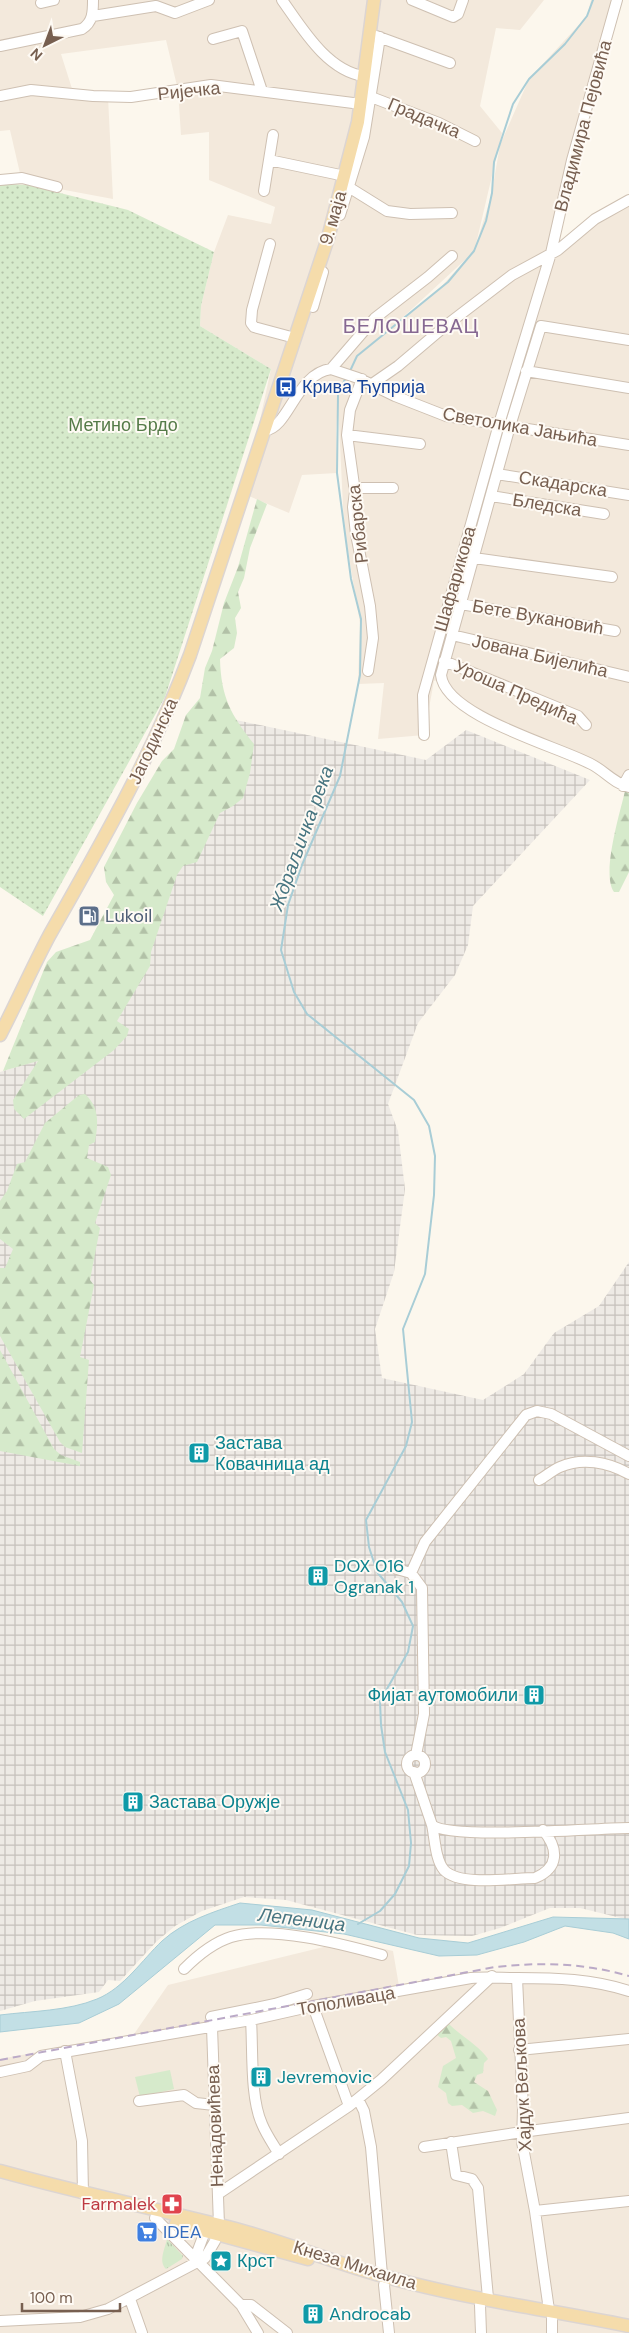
<svg xmlns="http://www.w3.org/2000/svg" width="629" height="2333" viewBox="0 0 629 2333" font-family="'DM Sans',sans-serif">
<style>
.residential{fill:#f3e9dc;fill-rule:evenodd}
.industrial{fill:url(#industrial-grid)}
.grass{fill:url(#grass-tufts)}
.forest{fill:url(#forest-firs)}
.park{fill:url(#park-dots)}
.pitch{fill:#d6eacb}
.water{fill:#c2dfe5;stroke:#a8cdd6}
.lines{fill:none;stroke-linecap:round;stroke-linejoin:round}
.stream{stroke:#a8cdd6;stroke-width:2}
.minor-casing{stroke:#cec0b2;stroke-width:12}
.major-casing{stroke:#dcd5d2;stroke-width:15}
.minor{stroke:#fff;stroke-width:10}
.major{stroke:#f5dcab;stroke-width:12}
.rail{stroke:#bbaac7;stroke-width:2;stroke-dasharray:8 5;stroke-linecap:butt}
.labels{text-anchor:middle;stroke-width:4;stroke-linejoin:round;paint-order:stroke}
.street-label{font-size:18px;fill:#775f50;stroke:#fefaf4}
.transit-label{font-size:18px;fill:#164399;stroke:#fefaf4;text-anchor:start}
.park-label{font-size:18px;fill:#557b48;stroke:#fefaf4}
.service-label{font-size:18px;fill:#4e5e75;stroke:#fefaf4;text-anchor:start}
.culture-label{font-size:18px;fill:#0d838f;stroke:#fefaf4;text-anchor:start}
.health-label{font-size:18px;fill:#be3a42;stroke:#fefaf4;text-anchor:end}
.shop-label{font-size:18px;fill:#366cbe;stroke:#fefaf4;text-anchor:start}
.water-label{font-size:19px;font-style:italic;fill:#477581;stroke:#fefaf4}
.quarter-label{font-size:20px;letter-spacing:1px;fill:#866892;stroke:#fefaf4}
</style>
<defs>
<pattern id="industrial-grid" width="8" height="8" patternUnits="userSpaceOnUse" patternTransform="scale(1.25)"><rect width="8" height="8" fill="#eeeae5"/><path d="M0 4h8M4 0v8" fill="none" stroke="#c6c1bc"/></pattern>
<pattern id="grass-tufts" width="24" height="20" patternUnits="userSpaceOnUse" patternTransform="scale(1.25)"><rect width="24" height="20" fill="#d6eacb"/><path d="M3 7l-1-3M5 7V3M7 7l1-3M15 17l-1-3M17 17v-4M19 17l1-3" fill="none" stroke="#b2c1a7"/></pattern>
<pattern id="forest-firs" width="22" height="20" patternUnits="userSpaceOnUse" patternTransform="scale(1.25)"><rect width="22" height="20" fill="#d6eacb"/><path d="M5 1l3.5 6h-7zM16 11l3.5 6h-7z" fill="#b2c1a7"/></pattern>
<pattern id="park-dots" width="8" height="8" patternUnits="userSpaceOnUse" patternTransform="scale(1.25)"><rect width="8" height="8" fill="#d6eacb"/><path d="M2 2h.1M6 6h.1" fill="none" stroke="#b2c1a7" stroke-width="1.8" stroke-linecap="round"/></pattern>
</defs>
<rect width="100%" height="100%" fill="#fcf7ed"/>
<path class="residential" d="M0,0h544l-24,30 -24,-2 -16,78 22,27 -26,111 15,-47 9,-52 29,-66 58,-63 4,-16h28l-68,252 78,-51v586l-45,-26 -115,-50 -27,-32 -8,2 -10,54 -46,4 6,-56 -26,1 2,-61 -16,-96 -6,-124 -2,27 1,43 -35,2 -13,38 -45,-19 27,-125 -71,-43 1,-20 13,-54 14,-37 43,9 4,-17 -66,-27v-48l-28,3 -3,-45 -12,-50 -105,14 13,41 34,2 5,102 -91,-17 -12,-52 -10,1zM467,258l-26,29 -57,47 29,-26z
M348,1941l45,10 7,41 92,-16 137,15v342h-629v-274l134,-25 34,-49z"/>
<path class="industrial" d="M236,720l190,40 40,-30 124,50 -117,126 -5,39 -13,30 -37,48 -30,81 10,27 7,58 -11,83 -19,57 7,49 101,22 41,-26 30,-41 45,-27 30,-44v658l-49,-12h-30l-50,20 -28,8 -55,-1 -131,-35 -42,-3 -42,14 -27,15 -18,15 -37,40 -12,-1 -9,12 -64,9 -35,10v-939l101,-31z"/>
<path class="grass" d="M167,2239l16,17 -1,3 -16,10c-8,-8 -1,-20 1,-30z"/>
<path class="forest" d="M257,499l10,5 -17,44 -6,30 -6,14 3,16 -6,10 2,15 -3,15 -14,11c1,38 11,56 34,85l-4,29 -7,25 -10,8 -13,7 -23,49 -14,4 -6,9 -26,77 -1,14 -33,55 12,8 -2,7 -13,14 -90,69 -10,-10 -1,-9 25,-39 -35,10 44,-109 9,-10 34,-12 24,-45 -8,-13 -2,-15 33,-64 25,-42 12,-12 12,-34 14,-17 5,-30 7,-17 12,-48 14,-36z
M625,791l4,1v80l-10,20h-5c-13,-18 6,-79 11,-101z
M85,1094c15,14 13,29 10,48l-6,3 -2,13 21,9 3,8 -16,48 5,5 -10,52 4,5 -14,72 9,3 -7,93 -17,-6 -5,-5 -60,-106v-68h5l8,-19 -13,-10v-38l7,-10 10,-27 8,-2 20,-39 34,-28z
M0,1350l54,99 7,6 19,7v4l-80,-15z
M448,2023c11,12 32,23 40,36l-4,4 -1,10 -6,2 -3,7 14,9 9,19 -2,6 -12,-5 -10,2 -11,-8 -10,1 -4,-3 -2,-10 -8,-6 5,-21 13,-8 -5,-17 -5,-4 -5,1 -5,-4z"/>
<path class="park" d="M6,184l22,1 100,25 86,42 -13,54 -1,20 71,43 -106,328 -122,219 -43,-29v-702z"/>
<path class="pitch" d="M170,2070l4,19 -34,8 -5,-20z"/>
<path class="water" d="M240,1903l72,7 107,28 49,5 85,-26 76,2v20l-16,-6 -48,-7 -41,16 -47,13 -38,1 -95,-22 -83,-9h-46l-96,79 -40,19 -79,9v-17c32,-4 68,-4 97,-16 27,-11 45,-39 65,-58 22,-20 51,-29 78,-38z"/>
<g class="lines">
<path class="stream" d="M350,371l7,-15 91,-74 26,-31 12,-30 6,-28 2,-31 19,-58 16,-25 36,-35 22,-28 6,-16
M346,377l-8,18 -1,78 14,106 10,40 -1,56 -20,101 -38,89 -14,40 -7,45 13,42 13,22 107,86 15,26 6,30 -1,39 -9,79 -22,55 9,93 -6,24 -40,74 3,27 8,25 25,30 11,24 -5,26 -28,49 1,24 4,27 23,58 3,33 -2,23 -14,28 -15,17 -22,13"/>
<g class="minor-casing">
<path id="minor" d="M282,0c20,28 45,71 82,76
M412,0l41,17 5,-3 5,-14
M41,3l13,-3
M93,16l63,-10 19,7 34,-13
M376,36l74,27
M213,39l29,-8 20,60
M0,46l82,-17c11,-7 11,-17 11,-29
M0,96l31,-6 62,6 38,1 80,-12 150,19
M371,97l68,26 36,18
M360,141l4,-4 16,-100
M269,160l76,16
M0,180l22,-2 35,9
M350,188l37,23 23,3 42,-1
M264,191l9,-56
M340,215l24,-78
M270,244l-18,66 -1,13 3,4 41,11
M313,307l10,-35
M629,340l-88,-14 -31,100 -69,249c4,41 116,71 150,89 14,7 22,19 38,23
M331,369l44,-51 53,-41 24,-21
M526,371l103,17
M362,379l-12,31 -3,25 8,57 -2,15 3,27 14,72 3,32 -5,33
M372,384l26,-18 46,-39 68,-52 46,-25 37,-31 34,-19
M266,430c22,-2 31,-57 65,-61l27,9 37,18 51,20 183,29
M347,435l73,9
M497,474l132,21
M355,488h38
M491,496l113,18
M474,558l138,19
M461,604l154,27
M452,635l177,42
M444,661l134,55 8,9
M424,735l-1,-40 76,-271 52,-171 21,-93 45,-160
M623,786l6,-11
M539,1480c7,-4 14,-10 21,-13 22,-10 48,-5 69,7
M390,1567l21,6 11,15 2,126 -8,41
M411,1573l14,-31 101,-127 11,-4 14,3 78,42
M407 1764a9 9 0 1 1 18 0a9 9 0 1 1-18 0Z
M414,1772l18,53c17,15 166,3 197,3
M432,1825c3,13 3,34 12,45 16,17 68,8 91,8 24,-10 24,-29 8,-48
M184,1969c13,-13 28,-26 47,-32 39,-12 111,7 151,18
M517,1978l6,131 -1,33 13,69 14,99
M313,2006l36,100
M211,2017l64,-13 32,-10
M251,2020c2,29 -1,78 11,104 4,10 11,20 17,30
M519,2050l110,-11
M65,2051l17,90 1,53
M0,2072l28,-6 13,-10 210,-36 62,-14 158,-28c16,-1 31,0 47,0 38,0 74,1 111,13
M358,2099l6,12 7,36 11,128
M139,2101l45,-6 12,8 18,2
M451,2142l5,33 16,4 6,9 10,110
M424,2147l98,-15 107,-14
M218,2194l131,-88 32,-26 111,-104
M535,2211l94,-10
M155,2218l86,87 17,28
M198,2260v-10l9,-24
M384,2285l5,48
M130,2299l12,34
M241,2305h10l36,28
M480,2305l1,28
M552,2318v15
M0,2321l80,-4 28,-8 97,-51 10,-17 4,-16 -7,-198"/>
</g>
<g class="major-casing">
<path id="major" d="M0,1035c17,-33 32,-67 49,-99 52,-92 104,-182 141,-281l138,-417 30,-116 16,-122
M0,2171c76,21 152,37 228,56 51,13 99,33 148,47 83,24 169,35 253,52
M176,2223l132,36"/>
</g>
<use href="#minor" class="minor"/>
<use href="#major" class="major"/>
<path class="rail" d="M0,2060l495,-93c46,-5 89,-4 134,9"/>
</g>
<defs>
<g id="bus-square" transform="scale(1.125)"><rect x="-9" y="-9" width="18" height="18" rx="4" fill="#1a4fb4" stroke="#fefaf4"/><path d="M-5-6H5V4H4V6H2V4H-2V6H-4V4H-5ZM-3.5-4V0h7V-4ZM-3.5 1.2v1.5H-2V1.2ZM2 1.2v1.5H3.5V1.2Z" fill="#fff"/></g>
<g id="fuel-square" transform="scale(1.125)"><rect x="-9" y="-9" width="18" height="18" rx="4" fill="#5c6f8a" stroke="#fefaf4"/><path d="M-5.5-6h7V0h2V4h1.3V-2.5L3-4.5l.8-.8L6-3V5H2.5V1h-1V6h-7ZM-4.2-4.7v3.2H.2V-4.7Z" fill="#fff"/></g>
<g id="building-square" transform="scale(1.125)"><rect x="-9" y="-9" width="18" height="18" rx="4" fill="#0f9aa8" stroke="#fefaf4"/><path d="M-4-6H4V6H1V3H-1V6H-4ZM-2.5-4.3h1.7v1.8h-1.7ZM.8-4.3h1.7v1.8H.8ZM-2.5-1h1.7V.8h-1.7ZM.8-1h1.7V.8H.8Z" fill="#fff"/></g>
<g id="pharmacy-square" transform="scale(1.125)"><rect x="-9" y="-9" width="18" height="18" rx="4" fill="#e0444e" stroke="#fefaf4"/><path d="M-2-6h4v4h4v4h-4v4h-4v-4h-4v-4h4Z" fill="#fff"/></g>
<g id="supermarket-square" transform="scale(1.125)"><rect x="-9" y="-9" width="18" height="18" rx="4" fill="#3f7fe0" stroke="#fefaf4"/><path d="M-6-5.5h2.5l.6 2H6L4.5 2H-2.5L-4.4-4H-6ZM-1.5 3.2a1.3 1.3 0 1 0 .1 0ZM3 3.2a1.3 1.3 0 1 0 .1 0Z" fill="#fff"/></g>
<g id="sight-square" transform="scale(1.125)"><rect x="-9" y="-9" width="18" height="18" rx="4" fill="#0f9aa8" stroke="#fefaf4"/><path d="M0-6L1.8-2.2L6-1.7L2.9 1.2L3.7 5.4L0 3.3L-3.7 5.4L-2.9 1.2L-6-1.7L-1.8-2.2Z" fill="#fff"/></g>
</defs>
<g fill-rule="evenodd">
<use href="#bus-square" x="286" y="387"/>
<use href="#fuel-square" x="89" y="916"/>
<use href="#building-square" x="199" y="1453"/>
<use href="#building-square" x="318" y="1576"/>
<use href="#building-square" x="534" y="1695"/>
<use href="#building-square" x="133" y="1802"/>
<use href="#building-square" x="261" y="2077"/>
<use href="#pharmacy-square" x="172" y="2204"/>
<use href="#supermarket-square" x="147" y="2232"/>
<use href="#sight-square" x="221" y="2261"/>
<use href="#building-square" x="313" y="2314"/>
</g>
<g class="labels">
<g class="street-label">
<text transform="translate(189 91) rotate(-6)" y="6">Ријечка</text>
<text transform="translate(424 118) rotate(23)" y="6">Градачка</text>
<text transform="translate(583 126) rotate(-75)" y="6">Владимира Пејовића</text>
<text transform="translate(333 218) rotate(-74)" y="6">9. маја</text>
<text transform="translate(520 427) rotate(10)" y="6">Светолика Јањића</text>
<text transform="translate(563 484) rotate(9)" y="6">Скадарска</text>
<text transform="translate(547 505) rotate(9)" y="6">Бледска</text>
<text transform="translate(358 524) rotate(-96)" y="6">Рибарска</text>
<text transform="translate(455 579) rotate(-74)" y="6">Шафарикова</text>
<text transform="translate(538 617) rotate(10)" y="6">Бете Вукановић</text>
<text transform="translate(540 656) rotate(13)" y="6">Јована Бијелића</text>
<text transform="translate(516 692) rotate(24)" y="6">Уроша Предића</text>
<text transform="translate(153 741) rotate(-65)" y="6">Јагодинска</text>
<text transform="translate(346 2001) rotate(-10)" y="6">Тополиваца</text>
<text transform="translate(522 2085) rotate(-93)" y="6">Хајдук Вељкова</text>
<text transform="translate(215 2126) rotate(-92)" y="6">Ненадовићева</text>
<text transform="translate(355 2265) rotate(17)" y="6">Кнеза Михаила</text>
</g>
<g class="transit-label">
<text x="302" y="393">Крива Ћуприја</text>
</g>
<g class="park-label">
<text x="123" y="431">Метино Брдо</text>
</g>
<g class="service-label">
<text x="105" y="922">Lukoil</text>
</g>
<g class="culture-label">
<text x="215" y="1449">Застава<tspan x="215" dy="21">Ковачница ад</tspan></text>
<text x="334" y="1572">DOX 016<tspan x="334" dy="21">Ogranak 1</tspan></text>
<text x="518" y="1701" text-anchor="end">Фијат аутомобили</text>
<text x="149" y="1808">Застава Оружје</text>
<text x="277" y="2083">Jevremovic</text>
<text x="237" y="2267">Крст</text>
<text x="329" y="2320">Androcab</text>
</g>
<g class="health-label">
<text x="156" y="2210">Farmalek</text>
</g>
<g class="shop-label">
<text x="163" y="2238">IDEA</text>
</g>
<g class="water-label">
<text transform="translate(301 838) rotate(-70)" y="7">Ждраљичка река</text>
<text transform="translate(302 1919) rotate(7)" y="7">Лепеница</text>
</g>
<g class="quarter-label">
<text x="411" y="333">БЕЛОШЕВАЦ</text>
</g>
</g>
<g transform="translate(45 45) rotate(222)" stroke="#fefaf4" stroke-width="4" paint-order="stroke">
<path d="M0-4L9 19L0 12L-9 19Z" fill="#775f50"/>
<text y="-8" font-size="14" font-weight="bold" text-anchor="middle" fill="#775f50">N</text>
</g>
<path d="M22 2303v8h98v-8" fill="none" stroke="#775f50" stroke-width="2.5"/>
<text x="30" y="2303" font-size="15" fill="#775f50" stroke="#fefaf4" stroke-width="4" paint-order="stroke">100 m</text>
</svg>
